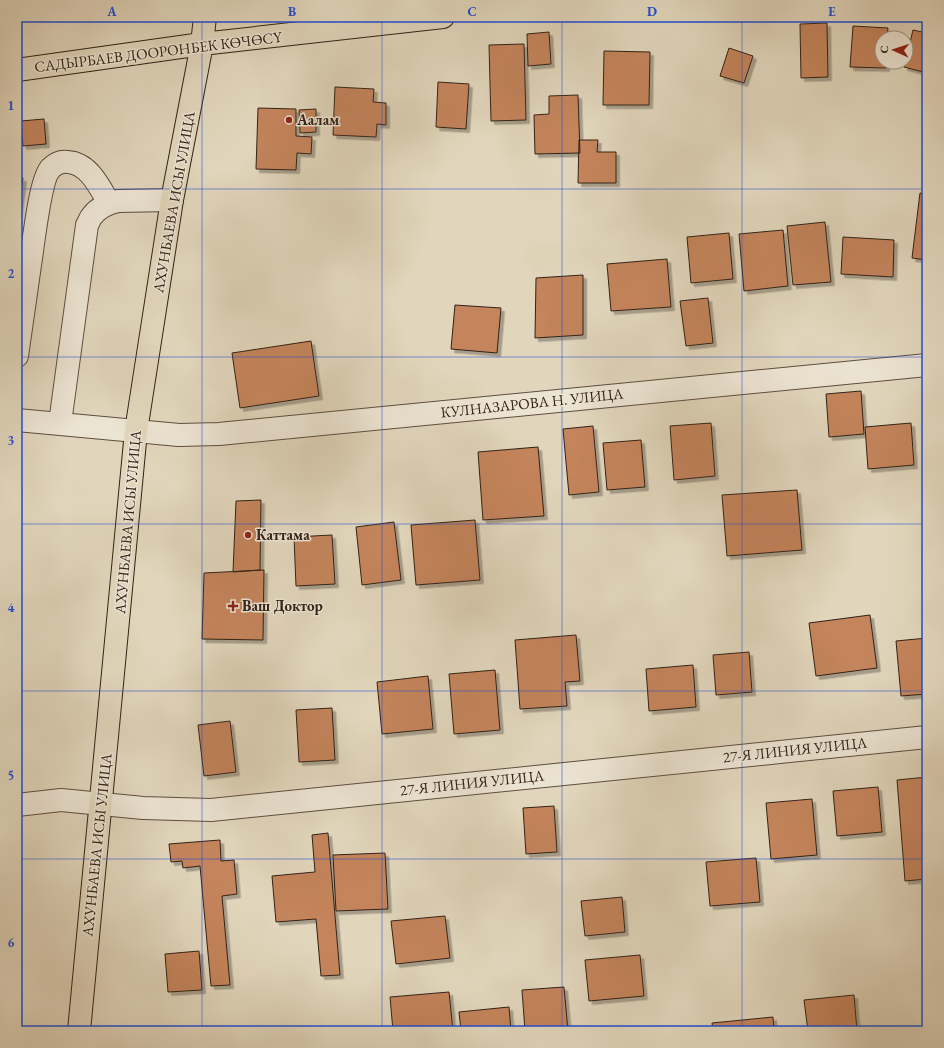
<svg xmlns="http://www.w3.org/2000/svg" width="944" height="1048" viewBox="0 0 944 1048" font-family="'EB Garamond',serif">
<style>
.building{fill:#c4845c;stroke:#322117;filter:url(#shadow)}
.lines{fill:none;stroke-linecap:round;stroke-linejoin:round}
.minor-casing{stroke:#5e4e40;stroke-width:24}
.major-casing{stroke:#322117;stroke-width:24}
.minor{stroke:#ece4d3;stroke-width:22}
.major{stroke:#e1d6bc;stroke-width:22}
.grid{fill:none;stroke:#1d4ed8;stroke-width:1;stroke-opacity:0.55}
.poi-dot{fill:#8f2418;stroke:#ece4d3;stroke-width:1.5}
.labels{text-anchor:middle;stroke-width:3;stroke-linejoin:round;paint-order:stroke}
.street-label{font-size:15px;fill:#322117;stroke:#ece4d3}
.poi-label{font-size:15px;font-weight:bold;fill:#322117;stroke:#ece4d3;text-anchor:start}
.neatline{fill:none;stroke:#1d4ed8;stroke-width:1.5}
.grid-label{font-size:13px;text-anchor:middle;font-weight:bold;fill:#1d4ed8}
</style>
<defs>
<filter id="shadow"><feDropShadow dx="3.5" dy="3.5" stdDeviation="0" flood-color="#0004"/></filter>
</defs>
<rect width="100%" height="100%" fill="#e1d6bc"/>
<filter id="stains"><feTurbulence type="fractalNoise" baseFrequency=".005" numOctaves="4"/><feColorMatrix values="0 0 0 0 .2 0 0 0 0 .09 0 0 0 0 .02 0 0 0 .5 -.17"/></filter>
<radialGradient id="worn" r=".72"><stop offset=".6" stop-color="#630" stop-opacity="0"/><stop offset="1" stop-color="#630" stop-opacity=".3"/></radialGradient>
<path class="building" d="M827,23l1,54 -27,1 -1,-54z
M853,26l35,2 -1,10h-5v24h4v6l-36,-1z
M913,30l14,3v40l-23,-6z
M549,32l2,32 -23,2 -1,-32z
M524,44l2,76 -35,1 -2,-76z
M729,48l24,8 -9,27 -24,-7z
M604,51l46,1 -1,53h-46z
M438,82l31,2 -3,45 -30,-2z
M335,87l39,2 -1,13 13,1v22l-9,-1 -1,13 -43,-2z
M578,95l2,58 -45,1 -1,-39 15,-1v-18z
M258,108l38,1v27l16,1 -1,17 -14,-1 -1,17 -40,-1z
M316,109v23l-16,1 -1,-23z
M44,119l2,25 -23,2 -2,-25z
M579,140h19l-1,12h19v31h-38z
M17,178h6l-6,46z
M920,193l7,1v66l-15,-2z
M825,222l6,60 -38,3 -6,-59z
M783,230l5,56 -44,5 -5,-57z
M729,233l4,46 -42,4 -4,-46z
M843,237l51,3 -1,37 -52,-3z
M667,259l4,48 -60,4 -4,-47z
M583,275v60l-48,3 1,-60z
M708,298l5,45 -27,3 -6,-45z
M455,305l46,3 -4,45 -46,-4z
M311,341l8,55 -79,12 -8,-55z
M861,391l3,43 -35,3 -3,-43z
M711,423l4,53 -41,4 -4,-54z
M911,423l3,42 -46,4 -3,-42z
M593,426l6,66 -30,3 -6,-66z
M641,440l4,47 -38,3 -4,-47z
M538,447l6,69 -61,4 -5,-68z
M797,490l5,60 -75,6 -5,-61z
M261,500l-1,70 -27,2 3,-71z
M475,520l5,60 -64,5 -5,-60z
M394,522l7,58 -39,5 -6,-58z
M332,535l3,49 -39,2 -2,-49z
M264,570l-1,70 -61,-1 2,-66z
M870,615l7,53 -61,8 -7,-53z
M576,635l4,46 -15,1 2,24 -47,3 -5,-69z
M927,638v56l-26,2 -5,-55z
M749,652l3,40 -36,3 -3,-40z
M693,665l3,42 -47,4 -3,-42z
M495,670l5,60 -46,4 -5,-60z
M428,676l5,53 -51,5 -5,-52z
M332,708l3,52 -36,2 -3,-52z
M230,721l6,51 -32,4 -6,-51z
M927,777v102l-22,2 -8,-101z
M878,787l4,45 -45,4 -4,-45z
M812,799l5,56 -46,4 -5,-56z
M554,806l3,46 -31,2 -3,-46z
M328,833l12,142 -19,1 -5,-57 -40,3 -4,-46 43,-4 -3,-37z
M220,840l1,21 13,-1 3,34 -15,2 8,89 -19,1 -11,-120 -17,2 -1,-7 -11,1 -2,-18z
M385,853l3,56 -52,2 -3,-56z
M756,858l4,44 -50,4 -4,-44z
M622,897l3,35 -40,4 -4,-35z
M445,916l5,42 -54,6 -5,-43z
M199,951l3,39 -34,2 -3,-38z
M640,955l4,41 -55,5 -4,-41z
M564,987l4,44h-43l-3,-41z
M449,992l4,39h-60l-3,-34z
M854,995l3,36h-49l-4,-31z
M509,1007l2,24h-50l-2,-19z
M773,1017l1,14h-61l-1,-8z"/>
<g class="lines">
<g class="minor-casing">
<path id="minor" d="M17,356c4,-30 9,-61 13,-91 3,-18 10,-87 21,-97 5,-5 11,-7 17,-6 21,1 32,26 41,41
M17,420l162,15 40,-1 708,-69
M60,423l27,-198c2,-3 3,-7 5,-9 6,-8 17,-13 26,-15l54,-1
M17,805l44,-5 82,8 68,2 716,-73"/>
</g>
<g class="major-casing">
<path id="major" d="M17,70l185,-26 241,-27
M79,1031l57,-600 36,-231 30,-156 3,-27"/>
</g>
<use href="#minor" class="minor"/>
<use href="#major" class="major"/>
</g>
<path class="grid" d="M202,17v1014M382,17v1014M562,17v1014M742,17v1014M17,189h910M17,357h910M17,524h910M17,691h910M17,859h910"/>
<g class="poi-dot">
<circle cx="289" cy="120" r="4"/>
<circle cx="248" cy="535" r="4"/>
<path d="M231 600h4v4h4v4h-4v4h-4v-4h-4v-4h4z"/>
</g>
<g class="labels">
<g class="street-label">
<text transform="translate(158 52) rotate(-7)" y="5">САДЫРБАЕВ ДООРОНБЕК КӨЧӨСҮ</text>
<text transform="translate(174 202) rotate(-80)" y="5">АХУНБАЕВА ИСЫ УЛИЦА</text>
<text transform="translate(532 403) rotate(-6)" y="5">КУЛНАЗАРОВА Н. УЛИЦА</text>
<text transform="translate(128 522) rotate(-85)" y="5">АХУНБАЕВА ИСЫ УЛИЦА</text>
<text transform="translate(795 750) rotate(-6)" y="5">27-Я ЛИНИЯ УЛИЦА</text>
<text transform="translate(472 783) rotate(-6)" y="5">27-Я ЛИНИЯ УЛИЦА</text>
<text transform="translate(97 845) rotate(-84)" y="5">АХУНБАЕВА ИСЫ УЛИЦА</text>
</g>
<g class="poi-label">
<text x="297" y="125">Аалам</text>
<text x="256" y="540">Каттама</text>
<text x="242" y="611">Ваш Доктор</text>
</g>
</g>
<rect width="944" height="1048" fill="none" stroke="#e1d6bc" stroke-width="44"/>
<g transform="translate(894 50) rotate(273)"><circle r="19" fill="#ece4d3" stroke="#a29688"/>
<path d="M0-3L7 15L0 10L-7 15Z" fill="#8f2418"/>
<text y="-6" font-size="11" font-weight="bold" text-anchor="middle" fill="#322117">С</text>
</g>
<rect x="22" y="22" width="900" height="1004" class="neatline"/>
<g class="grid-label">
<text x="112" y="16">A</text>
<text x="292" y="16">B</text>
<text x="472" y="16">C</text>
<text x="652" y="16">D</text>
<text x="832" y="16">E</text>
<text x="11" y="110">1</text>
<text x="11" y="278">2</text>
<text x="11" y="445">3</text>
<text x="11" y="612">4</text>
<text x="11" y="780">5</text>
<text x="11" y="947">6</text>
</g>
<rect width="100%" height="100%" filter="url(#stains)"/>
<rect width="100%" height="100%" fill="url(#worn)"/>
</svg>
